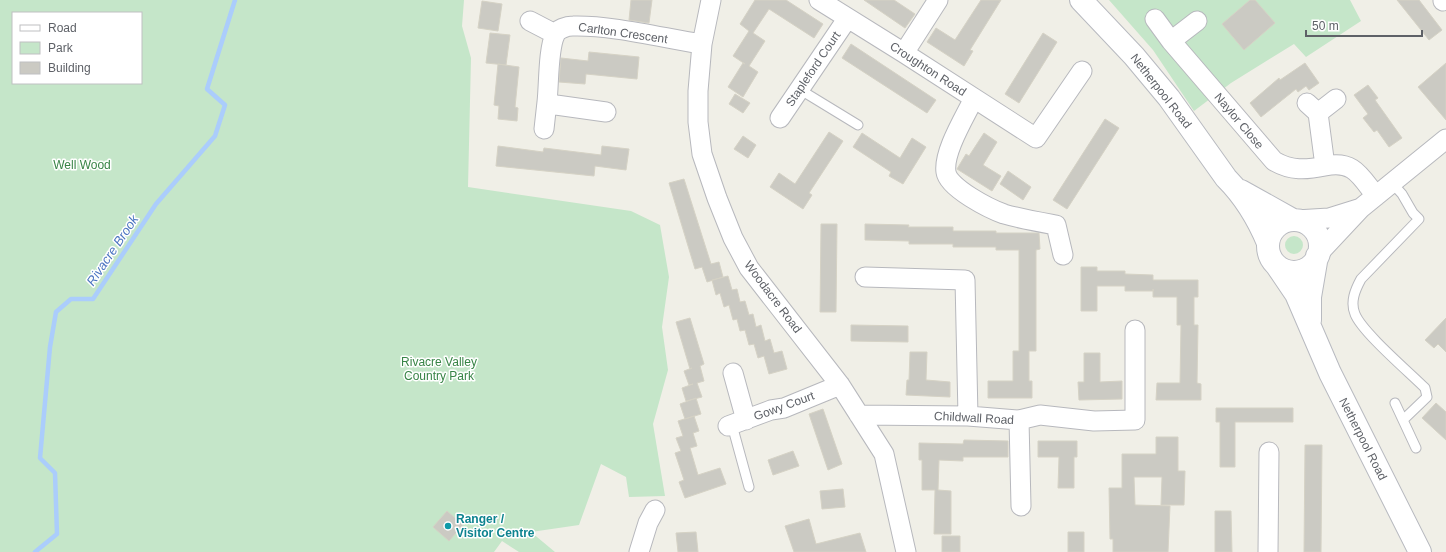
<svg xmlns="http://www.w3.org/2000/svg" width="1446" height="552" viewBox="0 0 1446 552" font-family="Arial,sans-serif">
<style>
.green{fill:#c5e6c9;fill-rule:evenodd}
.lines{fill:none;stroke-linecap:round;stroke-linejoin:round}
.stream{stroke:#abcdfc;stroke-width:4.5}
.building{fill:#cbcac3;stroke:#d5d2c5}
.lane-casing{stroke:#b7b8bd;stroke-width:11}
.street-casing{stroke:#b7b8bd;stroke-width:21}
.secondary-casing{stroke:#b8bac0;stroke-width:24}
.lane{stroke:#fff;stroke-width:9}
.street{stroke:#fff;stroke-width:19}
.secondary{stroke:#fff;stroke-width:22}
.culture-dot{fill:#0f9aa8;stroke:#fff;stroke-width:1.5}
.labels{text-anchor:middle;stroke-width:3;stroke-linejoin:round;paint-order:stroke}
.street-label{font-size:12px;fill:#5e6167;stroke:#fff}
.park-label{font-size:12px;fill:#388446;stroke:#fff}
.culture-label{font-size:12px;font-weight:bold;fill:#0d838f;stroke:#fff;text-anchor:start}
.water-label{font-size:13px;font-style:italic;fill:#4c75c1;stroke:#fff}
</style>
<rect width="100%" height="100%" fill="#f0efe7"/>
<path class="green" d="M0,0h464l-2,26 9,32 -3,129 163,24 29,14 9,52 -7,50 6,43 -15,54 12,72 -36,1 -3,-20 -25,-13 -22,61 -48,7 24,20h-36l-17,-11 -8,11h-494zM13,13h128v70h-128z
M1109,0h241l11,21 -55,36 -12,-13 -63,39 -37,28 -41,-61z
M1285 245a9 9 0 1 1 18 0a9 9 0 1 1-18 0Z"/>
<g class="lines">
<path class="stream" d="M35,552l22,-18 -2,-61 -15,-15 10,-111 6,-35 15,-13h22l63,-95 59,-68 10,-31 -18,-16 28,-89"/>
</g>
<path class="building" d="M631,0h21l-3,23 -20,-3z
M755,0h31l37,24 -9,14 -45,-29 -16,24 12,8 -16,25 9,6 -15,25 -15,-10 15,-24 2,1 -12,-8 16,-25 -9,-7z
M864,0h30l21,14 -10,14z
M981,0h20l-31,50 3,1 -9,15 -37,-24 9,-14 19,12z
M1250,0h5l20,23 -31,27 -22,-26z
M1397,0h22l23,30 -13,10z
M482,1l20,3 -4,27 -20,-3z
M490,33l20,2 -4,30 -20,-2z
M1043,33l14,9 -38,61 -14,-9z
M851,44l85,56 -9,13 -85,-55z
M589,52l50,5 -2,22 -51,-5 -1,10 -26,-2 2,-24 27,3z
M1305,63l14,20 -10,7 -3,-4 -8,6 -2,-3 -35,28 -11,-14 29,-25 1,2z
M1446,63v57l-28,-33z
M498,64l21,3 -4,40 3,1 -1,13 -19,-2 1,-13 -5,-1z
M1368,85l10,13 -3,2 27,38 -13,9 -12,-17 -3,2 -11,-14 5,-4 -14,-19z
M735,94l15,9 -7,10 -14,-9z
M1105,119l14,9 -52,81 -14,-9z
M829,132l14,9 -34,52 3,2 -9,14 -33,-22 9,-14 16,11z
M862,133l38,25 12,-20 14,9 -23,37 -14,-8 2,-4 -38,-25z
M984,133l13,9 -14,23 18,11 -9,15 -35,-22 9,-15 3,2z
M743,136l13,9 -8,13 -14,-9z
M498,146l45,6 1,-4 57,7 1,-9 27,3 -3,21 -31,-4 -1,10 -98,-10z
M1008,171l23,16 -8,13 -23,-16z
M684,179l27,85 8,-2 4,15 -16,5 -5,-15 -7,2 -26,-86z
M821,224h16l-1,88h-16z
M865,224l44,1 -1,2h45v4h43v2h43l1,16 -4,1v101h-7v30h3v17h-44v-17h25v-30h6v-101h-23v-3h-43v-3h-44v-3l-44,-1z
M1081,267h16v4h28v3l28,1v5h45v17h-4v28h4l-1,58 4,1v16h-45l1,-17h23l1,-58h-4v-28h-24v-8v2h-28v-5h-28v25h-16z
M728,276l4,14 5,-1 3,13 5,-1 4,14 4,-1 3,13 5,-2 4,16 5,-2 4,14 8,-2 5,18 -18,5 -5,-18 -6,2 -4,-14 -5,1 -4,-15 -5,1 -3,-12 -4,1 -4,-15 -5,2 -4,-14 -4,2 -4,-15z
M690,318l14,46 -4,2 4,15 -7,2 5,14 -16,4 -4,-13 11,-4 -4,1 -5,-14 8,-3 -2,1 -14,-47z
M1446,318v34l-8,-8 -4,4 -9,-8z
M851,325l57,1v16l-57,-1z
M910,352h17l-1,28 24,2v15l-44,-2 1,-15h2z
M1084,353h16v29l22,-1v18l-43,1 -1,-18h6z
M696,398l5,16 -16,5 -5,-15z
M1436,403l10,9v28l-24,-22z
M1216,408h77v14h-58v45h-15v-45h-4z
M823,409l19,55 -14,6 -19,-56z
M694,416l5,15 -6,2 4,13 -7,2 8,27 22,-7 6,16 -41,14 -6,-16 5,-2 -9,-27 6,-2 -5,-13 7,-2 -5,-15z
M1156,437h22v34h7l-1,34h-23l1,-28h-28l1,28 35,1 -2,46h-55v-13h-3l-1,-51h13v-34h34z
M964,440l44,1v16h-45v4l-24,-1 -1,30 13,1v43h-17l1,-44h-13v-30h-3v-17l44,1z
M1038,441h39v16h-3v31h-16l1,-31h-21z
M1305,445h17l-1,107h-17z
M793,451l6,15 -26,9 -5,-15z
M843,489l2,18 -23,2 -2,-18z
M447,511l16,14 -14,16 -16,-14z
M1215,511h16l1,41h-17z
M809,519l7,25 44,-11 6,19h-72l-9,-26z
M696,532l2,20h-20l-2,-19z
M1068,532h16v20h-16z
M942,536h18v16h-18z"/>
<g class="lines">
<g class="lane-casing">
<path id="lane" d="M799,89l59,36
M1392,183l10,11 11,19 6,6 -58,60c-6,11 -11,23 -6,35 7,18 54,58 70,74l2,9 -24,23
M1395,403l21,45
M732,425l17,62"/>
</g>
<g class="street-casing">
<path id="street" d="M711,0l-9,44 -4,47v31l4,32 15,44 16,40 16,30 91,117 44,69 22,98
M819,0l85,53 132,85 46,-67
M1443,1l2,-1
M1155,19l16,22 103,120c17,10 32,9 51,5
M530,21l25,13
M1171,41l26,-20
M904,53l34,-53
M974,98c-9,19 -31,54 -28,74 2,16 44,37 58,42 17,5 35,8 52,11l7,30
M1307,103l11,10 18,-14
M606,112l-50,-7 -9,-3c2,-17 1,-53 8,-67 2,-6 12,-9 18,-9 39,-1 90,12 129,18
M1318,113l7,53c29,-6 35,10 51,30
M780,118l67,-99
M544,129l3,-27
M1296,220l33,-2 32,-10
M1318,254l43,-46 85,-69
M865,277l100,3 3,136
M733,373l13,47
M859,415l109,1 51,4 21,-5 54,6 41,-1v-90
M1019,420l2,86
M728,426l43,-16 13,-2 56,-23
M639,552l9,-29 7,-13
M1268,552l1,-100"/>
</g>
<g class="secondary-casing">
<path id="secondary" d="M1081,0l53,56 35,42 57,80c18,18 32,41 42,65
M1241,191l52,29
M1268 246a26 26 0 1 1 52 0a26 26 0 1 1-52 0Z
M1277,266l19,28 34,79 90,179
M1310,320v-23l7,-41"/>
</g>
<use href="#lane" class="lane"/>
<use href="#street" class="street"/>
<use href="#secondary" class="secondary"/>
</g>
<circle class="culture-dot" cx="448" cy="526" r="4"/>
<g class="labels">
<g class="street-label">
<text transform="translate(623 33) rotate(8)" y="4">Carlton Crescent</text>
<text transform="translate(813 69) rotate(-56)" y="4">Stapleford Court</text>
<text transform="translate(928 69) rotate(33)" y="4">Croughton Road</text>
<text transform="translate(1161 91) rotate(52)" y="4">Netherpool Road</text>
<text transform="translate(1239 121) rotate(50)" y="4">Naylor Close</text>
<text transform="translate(773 297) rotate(53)" y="4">Woodacre Road</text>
<text transform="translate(784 406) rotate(-20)" y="4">Gowy Court</text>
<text transform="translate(974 418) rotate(3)" y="4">Childwall Road</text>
<text transform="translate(1363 439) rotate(63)" y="4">Netherpool Road</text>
</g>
<g class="park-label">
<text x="82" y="169">Well Wood</text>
<text x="439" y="366">Rivacre Valley<tspan x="439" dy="14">Country Park</tspan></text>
</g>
<g class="culture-label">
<text x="456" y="523">Ranger /<tspan x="456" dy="14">Visitor Centre</tspan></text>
</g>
<g class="water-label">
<text transform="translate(112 250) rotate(-56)" y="5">Rivacre Brook</text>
</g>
</g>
<rect x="12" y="12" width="130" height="72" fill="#ffffff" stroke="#bfc0c2"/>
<rect x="20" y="25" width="20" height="6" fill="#ffffff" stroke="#bfc0c2"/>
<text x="48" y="32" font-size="12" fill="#5e6167">Road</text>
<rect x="20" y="42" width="20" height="12" fill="#c5e6c9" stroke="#bfc0c2"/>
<text x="48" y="52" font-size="12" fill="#5e6167">Park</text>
<rect x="20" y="62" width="20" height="12" fill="#cbcac3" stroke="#bfc0c2"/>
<text x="48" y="72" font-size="12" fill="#5e6167">Building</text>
<path d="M1306 30v6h116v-6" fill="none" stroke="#5e6167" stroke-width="2"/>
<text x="1312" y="30" font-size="12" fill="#5e6167" stroke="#ffffff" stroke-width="3" paint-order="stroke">50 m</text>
</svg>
